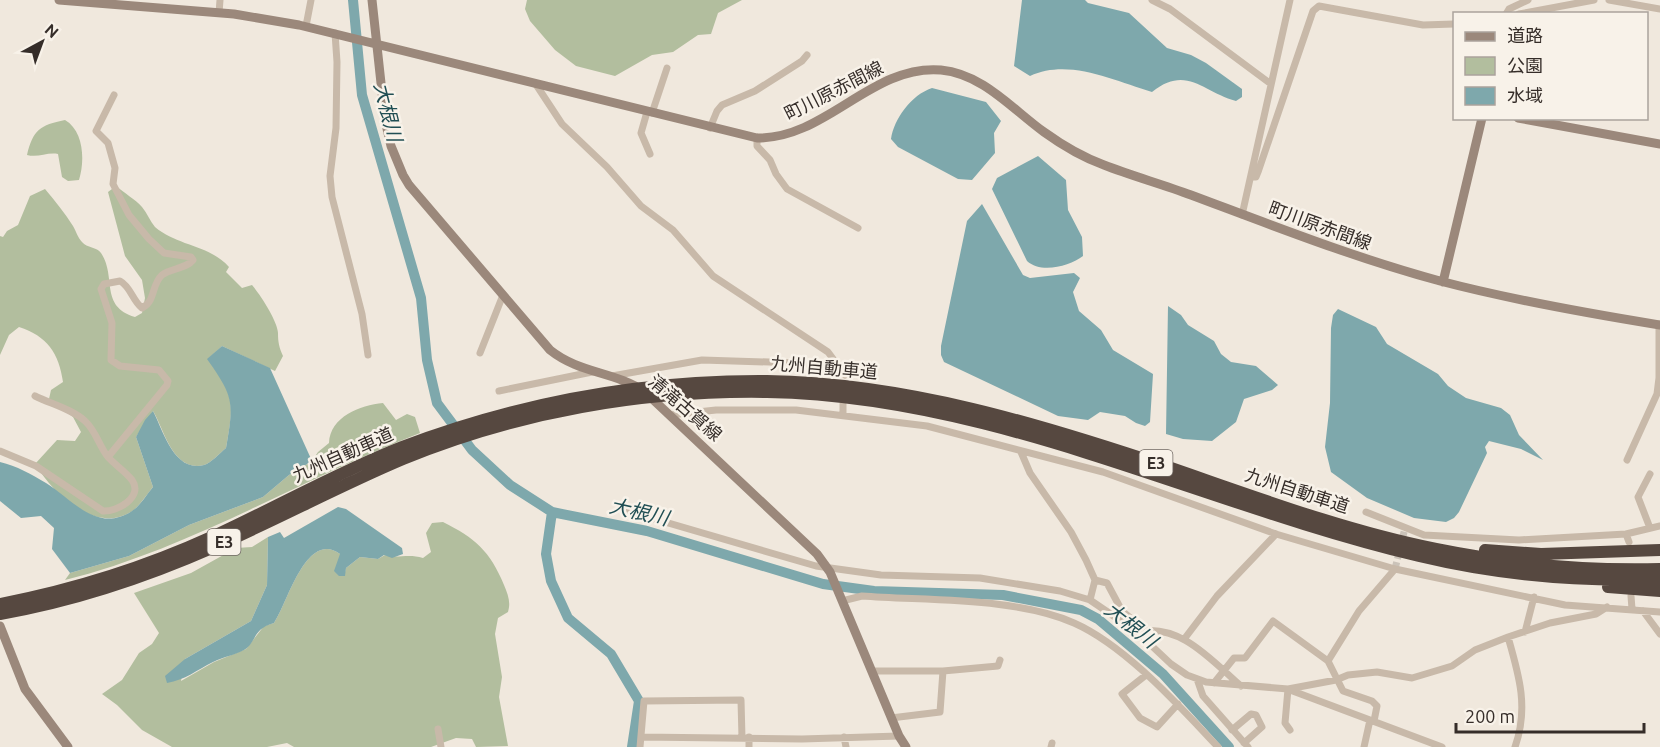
<svg xmlns="http://www.w3.org/2000/svg" width="1660" height="747" viewBox="0 0 1660 747" font-family="Ubuntu,'Noto Sans JP',sans-serif">
<style>
.green{fill:#b2be9e}
.water{fill:#7ea8ac}
.lines{fill:none;stroke-linecap:round;stroke-linejoin:round}
.river{stroke:#7ea8ac;stroke-width:10}
.street-tunnel{stroke:#cbc3b9;stroke-width:7;stroke-dasharray:7 3.5;stroke-linecap:butt}
.street{stroke:#c8b9a9;stroke-width:7}
.secondary{stroke:#9b887b;stroke-width:9}
.highway{stroke:#564840;stroke-width:12}
.labels{text-anchor:middle;stroke-width:5;stroke-linejoin:round;paint-order:stroke}
.shield{fill:#f8f2e9;stroke:#706863;stroke-width:1.5}
.shield-label{font-size:16px;font-weight:bold;fill:#352d29}
.street-label{font-size:18px;fill:#352d29;stroke:#f8f2e9}
.water-label{font-size:20px;font-style:italic;fill:#214f54;stroke:#f8f2e9}
</style>
<rect width="100%" height="100%" fill="#f0e8dd"/>
<path class="green" d="M527,0h215l-24,13 -7,21 -13,1 -25,17 -21,3 -37,21 -39,-10 -21,-16 -25,-29 -5,-12z
M65,120c19,11 20,41 14,60l-11,1 -6,-4 -4,-23c-11,-2 -20,4 -31,1 6,-25 13,-30 38,-35z
M116,186c8,7 19,13 26,21 5,6 8,14 13,20 22,19 55,18 74,40l-3,5 16,16 10,-3c8,9 26,37 26,48 0,9 1,14 5,23l-8,15 -53,-25 -14,13c27,38 26,43 18,89 -6,5 -15,15 -22,17 -31,8 -40,-36 -51,-54l-17,26 17,50c-6,7 -14,20 -22,25 -37,22 -78,-19 -96,-48l22,-24 18,1 6,-9 -8,-15 -24,-18 2,-9 12,-8c-4,-29 -16,-46 -44,-55l-10,8 -9,20v-119l3,1 4,-6 11,-6 12,-29 15,-7c10,12 20,24 28,37 3,5 5,12 9,16 5,6 15,5 19,11 16,24 -2,53 34,64l7,-4 3,-15 -3,-18 -17,-24 -17,-64z
M383,403l13,17 11,-6 8,3 5,16c-119,46 -230,116 -355,147l5,-7 59,-17 60,-31 74,-28 26,-22 23,-14 6,-9 11,-9c1,-26 31,-38 54,-40z
M443,522c32,16 47,29 61,63 4,10 7,17 4,27l-10,6 -3,16 7,43 -3,20 9,49 -32,1 -4,-8 -16,-1 -25,9h-137l-7,-4 -20,4h-95l-30,-17 -25,-25 -15,-11 20,-14 17,-27 13,-9 7,-11 -25,-40 57,-20 45,-25 16,-1 16,-10 -1,48 -16,36 -66,38 -4,22 33,-19 32,-13 18,-23 10,-3c13,-18 32,-94 66,-69l4,22 2,-8 14,-11 18,2 7,-4c12,4 23,-2 38,3l8,-6 -5,-19 6,-10z"/>
<path class="water" d="M1022,0h63l3,3 41,10 38,35 24,7 15,8 36,26v8l-6,4c-32,-8 -49,-37 -84,-9 -39,-12 -84,-34 -122,-16l-16,-10z
M932,88l54,14 15,19 -7,12 1,20 -23,27 -14,-1 -60,-32 -7,-8c3,-20 20,-44 41,-51z
M1038,156l28,24 2,30 14,27 1,19c-13,10 -42,18 -56,5l-35,-72 5,-11z
M982,204l41,71 7,3 44,-5 6,5 -7,14 6,19 22,19 12,20 40,24 -3,48 -5,4 -9,-3 -11,-7 -25,-4 -12,8 -30,-4 -114,-54 -3,-7v-9l26,-125z
M1168,306l13,9 7,10 26,16 7,13 10,8 25,4 22,19 -6,5 -28,9 -8,23 -24,19 -29,-2 -17,-5z
M1338,309l38,18 11,17 51,30 10,12 18,12 35,10 9,7 9,20 24,25 -22,-11 -32,-8 -4,6 2,6 -28,59 -5,6 -8,4 -32,-4 -47,-20 -36,-26 -6,-25 5,-44 1,-75 2,-13z
M222,346l48,22 42,93 -23,14 -26,22 -74,28 -60,31 -59,17 -18,-24 2,-21 -13,-12 -20,2 -21,-17v-39c17,4 31,12 46,21 26,16 51,51 86,28 8,-5 15,-17 21,-24l-17,-50 9,-17 8,-9c10,19 21,62 51,54 7,-2 16,-12 22,-17 8,-46 8,-51 -19,-89z
M338,507l8,2 56,39 1,6 -11,4 -8,-3 -6,4 -18,-2 -14,11 -1,8h-6l-5,-5 6,-17c-34,-25 -53,51 -66,69 -22,6 -17,19 -30,27 -9,5 -21,7 -31,12 -16,8 -28,18 -46,21l-2,-7 20,-17 66,-38 16,-36 1,-48 12,-5 4,6z"/>
<g class="lines">
<path class="river" d="M353,0l9,95 59,203 6,62 10,43 35,47 38,35 42,27 95,19 176,53 51,7 129,4 78,15 17,9 65,55 66,73
M552,512l-6,42 5,27 17,37 43,36 28,47 -7,46"/>
<path class="street-tunnel" d="M1395,569l10,-41"/>
<path class="street" d="M1152,0l18,9 101,75
M1609,0l51,9
M219,13l1,-13
M1506,14l3,-5 19,-9
M1519,14l75,-14
M306,26l5,-26
M335,33l2,29 -1,66 -6,48 2,21 30,117 6,41
M535,83l27,41 45,43 34,39 32,24 40,46 115,76 17,23
M647,112l-6,21 9,21
M652,113l15,-45
M710,128l7,-17 5,-6 33,-14 47,-30 5,-6
M757,138v8l13,14 6,14 11,15 71,39
M1251,177h5l2,-5 55,-161 6,-5 104,19 31,-1
M1242,215l48,-215
M480,353l23,-58
M612,376l90,-16 97,3 43,5
M499,391l93,-19
M843,414v-10
M670,415l46,-5h80l131,16 176,46 173,62 119,35 170,36 95,7
M0,451l36,15 67,45c14,1 41,-14 29,-31 -7,-9 -17,-15 -24,-23 -9,-11 -12,-26 -23,-36 -13,-12 -34,-17 -50,-25
M1021,452l9,21 41,59 15,28 9,20 -5,20
M108,457l59,-72 1,-4 -9,-11 -39,-4 -9,-6 1,-37 -11,-34 3,-5 16,-3c11,6 12,19 22,27 14,-7 9,-23 20,-33 9,-7 24,-6 31,-15l-2,-3 -27,-4 -15,-14 -20,-24 -16,-31 2,-16 -7,-25 -12,-12 18,-36
M1627,460l30,-66 2,-16v-54
M1650,474l-12,23 12,31
M627,511l189,55 65,9 99,3 80,13 30,9 47,32 34,32 16,11 19,7 82,7 48,-9 12,-5 29,-3 35,6 40,-12 23,-16 33,-13 42,-14 46,-9 11,-7
M1366,512l58,23 95,5 107,-6
M1629,542l-3,-8 34,-8
M1095,580l12,3 15,28 23,19
M1631,596l1,13
M842,601l20,-5c63,5 154,1 212,27 52,23 105,83 144,124
M1643,611l17,23
M1137,632c43,-10 75,29 104,54
M1525,632l9,-35
M1508,637c11,38 21,71 7,110
M1185,638l32,-42 59,-62
M872,671h71l55,-5 2,-6
M1146,675l-24,19 18,24 17,9 21,-23
M1197,679l6,17 45,51
M1214,683l20,-25h11l28,-37 55,40
M1288,689l-3,34 5,7
M1290,690l152,57
M891,718l49,-6 3,-41
M1374,721l3,-15 -5,-5 -29,-10 -15,-30 31,-50 36,-42
M438,729l3,18
M1232,730l19,-16 5,1 6,12 -18,16
M641,737l161,2 97,-3
M844,737l2,10
M640,747l4,-46 97,-1 1,38
M749,747v-10
M1051,747l1,-4
M1364,747l6,-27"/>
<path class="secondary" d="M59,0l175,14 65,11 458,113c69,1 115,-74 184,-68 42,4 71,39 103,62 18,13 38,25 60,33 28,11 58,19 87,30 83,31 164,63 249,86 72,19 146,32 220,44
M372,0l13,120 6,26 12,29 6,10 141,165c30,24 64,21 95,42l172,162 13,18 69,164 7,11
M1518,118l142,26
M1443,282l39,-164
M0,626l25,63 43,58"/>
<path class="highway" d="M1485,550l56,4 119,-4
M1608,587l52,4
M0,604c73,-14 146,-37 214,-68 63,-29 124,-64 188,-89 116,-44 240,-67 365,-66 139,2 273,43 404,87 87,30 175,63 265,81 74,15 149,22 224,20
M0,614c74,-13 146,-37 214,-67 64,-28 125,-61 189,-88 114,-47 240,-69 364,-67 229,4 433,112 652,164 79,19 160,26 241,23"/>
</g>
<g class="labels">
<g class="shield">
<rect x="1139.5" y="450" width="33" height="26" rx="4.5"/>
<rect x="207.5" y="529" width="33" height="26" rx="4.5"/>
</g>
<g class="shield-label">
<text x="1156" y="469">E3</text>
<text x="224" y="548">E3</text>
</g>
<g class="street-label">
<text transform="translate(834 91) rotate(-27)" y="6">町川原赤間線</text>
<text transform="translate(1320 226) rotate(20)" y="6">町川原赤間線</text>
<text transform="translate(824 368) rotate(5)" y="6">九州自動車道</text>
<text transform="translate(685 408) rotate(41)" y="6">清滝古賀線</text>
<text transform="translate(343 455) rotate(-24)" y="6">九州自動車道</text>
<text transform="translate(1297 491) rotate(18)" y="6">九州自動車道</text>
</g>
<g class="water-label">
<text transform="translate(388 112) rotate(76)" y="7">大根川</text>
<text transform="translate(639 512) rotate(13)" y="7">大根川</text>
<text transform="translate(1131 625) rotate(38)" y="7">大根川</text>
</g>
</g>
<rect x="1453" y="12" width="195" height="108" fill="#f8f2e9" stroke="#aaa39c" stroke-width="1.5"/>
<rect x="1465" y="32" width="30" height="9" fill="#9b887b" stroke="#aaa39c" stroke-width="1.5"/>
<text x="1507" y="42" font-size="18" fill="#352d29">道路</text>
<rect x="1465" y="57" width="30" height="18" fill="#b2be9e" stroke="#aaa39c" stroke-width="1.5"/>
<text x="1507" y="72" font-size="18" fill="#352d29">公園</text>
<rect x="1465" y="87" width="30" height="18" fill="#7ea8ac" stroke="#aaa39c" stroke-width="1.5"/>
<text x="1507" y="102" font-size="18" fill="#352d29">水域</text>
<g transform="translate(42 42) rotate(41)" stroke="#f8f2e9" stroke-width="4.5" paint-order="stroke">
<path d="M0-4.5L10 22L0 15L-10 22Z" fill="#352d29"/>
<text y="-9" font-size="16" font-weight="bold" text-anchor="middle" fill="#352d29">N</text>
</g>
<path d="M1456 723v9h188v-9" fill="none" stroke="#352d29" stroke-width="3"/>
<text x="1465" y="723" font-size="18" fill="#352d29" stroke="#f8f2e9" stroke-width="4.5" paint-order="stroke">200 m</text>
</svg>
